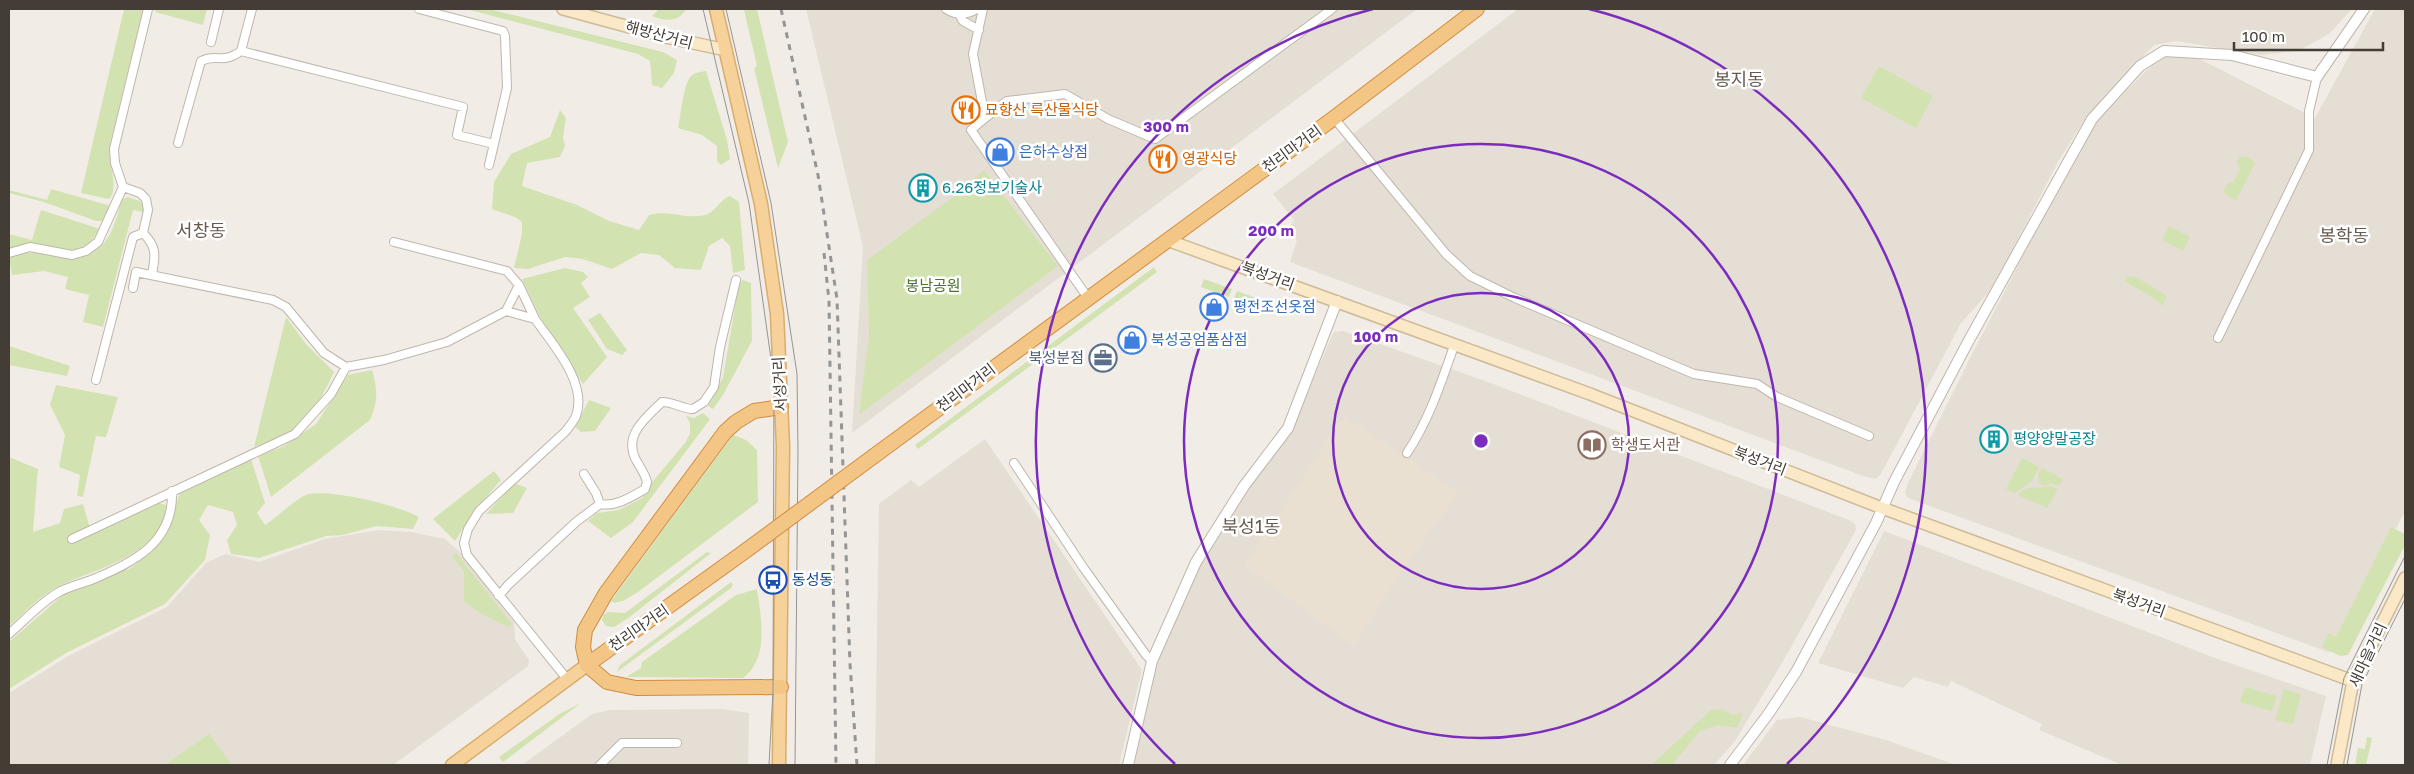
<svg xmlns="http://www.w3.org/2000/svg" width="2414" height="774" viewBox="0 0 2414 774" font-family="'Golos Text','Noto Sans KR',sans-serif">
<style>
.residential{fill:#e5ded4}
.education{fill:#eae0d1}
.green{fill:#d2e3b1}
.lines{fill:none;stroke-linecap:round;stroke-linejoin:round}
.minor-casing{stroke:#bfb6ac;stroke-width:10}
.tertiary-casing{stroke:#bfb6ac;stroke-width:12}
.secondary-casing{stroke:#ceba98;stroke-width:14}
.primary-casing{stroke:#daad6c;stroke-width:15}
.trunk-casing{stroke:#d18c41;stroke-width:16}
.minor{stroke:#fff;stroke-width:8}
.tertiary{stroke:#fff;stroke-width:10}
.secondary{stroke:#fae8c7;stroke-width:11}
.primary{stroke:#f6d29a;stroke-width:12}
.trunk{stroke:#f4c685;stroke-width:14}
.tram{stroke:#959595;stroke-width:1}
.rail{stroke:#959595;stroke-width:3;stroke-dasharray:6 6;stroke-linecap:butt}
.trunk-bridge-casing{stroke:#d18c41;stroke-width:16;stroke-linecap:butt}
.trunk-bridge{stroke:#f4c685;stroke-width:14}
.ring{fill:none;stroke:#7b2cbf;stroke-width:2.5}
.labels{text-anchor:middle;stroke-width:5;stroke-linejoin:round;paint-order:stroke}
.street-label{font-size:15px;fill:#443d36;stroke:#fff}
.food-label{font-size:15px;fill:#c56008;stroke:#fff;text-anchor:start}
.shop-label{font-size:15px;fill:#366cbe;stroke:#fff;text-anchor:start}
.culture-label{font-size:15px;fill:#0d838f;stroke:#fff;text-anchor:start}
.park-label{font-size:15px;fill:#4e712e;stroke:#fff}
.service-label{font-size:15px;fill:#4e5e75;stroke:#fff;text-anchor:end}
.education-label{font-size:15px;fill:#785e54;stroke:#fff;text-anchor:start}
.transit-label{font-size:15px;fill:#164399;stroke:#fff;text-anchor:start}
.quarter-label{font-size:18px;fill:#66594e;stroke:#fff}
.centre{fill:#7b2cbf;stroke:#fff;stroke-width:2.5}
.ring-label{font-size:15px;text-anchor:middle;font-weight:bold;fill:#7b2cbf;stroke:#fff;stroke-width:5;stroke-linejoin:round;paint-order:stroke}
</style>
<rect width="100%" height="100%" fill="#f1ede6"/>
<path class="residential" d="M806,9h611l-565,424 11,-186z
M1518,9h834l-23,25 -31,17 -38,4 -84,-14 -22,4 -69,74 -26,41 -55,106 -16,27 -27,30 -80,151 -5,5 -10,-2 -576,-215 7,-22 -8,-12 5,-8 -21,-26z
M2375,9h30v502l-72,141h-5l-420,-154 -3,-5 2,-8 63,-127 120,-231 67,-67 11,-5 30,3 117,60z
M1343,331l145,51 361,138 6,4 1,6 -71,128 -50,83 -21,24h-581l24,-102 41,-96 52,-85 39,-45 41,-97 4,-8z
M985,439l157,231 -23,95h-244l4,-261 32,-24 8,7z
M379,530l32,2 34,7 14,12 55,71 1,17 14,21 -1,6 -135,99h-384v-72l61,-38 97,-48 39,-44 19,-9 34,8 66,-23z
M1884,531l334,128 108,37 -16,69h-188l-83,-35 3,-6 -91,-43 -3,6 -34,-10 -11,11 -85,-25z
M723,709l26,4 -1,52h-226l70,-51 18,-4z
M1800,717l86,23 70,25h-213l34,-45z"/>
<path class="education" d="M1344,416l115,77 -52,70 -53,83 -110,-81z"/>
<path class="green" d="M124,9l19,1 -33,134c-3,17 10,44 -1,55l-28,-6z
M156,9h51l-4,16 -48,-13z
M466,9h23l174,43 14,8 -3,13 -12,15 -10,-3 -2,-24 -12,-7z
M659,9h27c-8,14 -21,12 -34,7z
M739,9h18l31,133 -10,26 -24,-100 3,-2 -13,-56z
M1879,66l54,30 -17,32 -55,-30z
M706,71l21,69 3,19 -9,6 -4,-4v-15l-15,-11 -24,-7c3,-13 5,-43 13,-52 4,-4 10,-4 15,-5z
M560,110l6,8 -3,20 2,8 -5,11 -33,6 -5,23 55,19 32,16 30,9 10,-15c18,-6 38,5 56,0 11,-3 14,-15 25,-19l9,6 6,68 -12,3 -3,-27 -8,-8 -13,8 -8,24 -26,-2 -16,-13 -18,-2 -29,16 -29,-10 -18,-2 -37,12 -14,-1 8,-34v-12l-7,-5 -23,-8 2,-27 17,-28 39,-17z
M2239,157h10l6,6 -19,38 -13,-9 5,-9h5l7,-13 -3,-7z
M984,170l74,96 -199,149 10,-80 -2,-75 85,-62z
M51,189l60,17 -5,13 -3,2h-7l-52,-19 -35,-9v-3l38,10z
M128,197l14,5 2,4 -1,6 -10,-2 -30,117 -20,-5 6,-27 -24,-6 3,-12 -24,-6 -32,4 -3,-18c21,-8 36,-3 57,0 5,1 11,-1 16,-2 28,-5 33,-32 40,-56z
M41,210l59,19c-19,32 -36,18 -65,15 -8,-1 -18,3 -26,5v-15l23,6z
M2169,226l21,11 -7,14 -21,-11z
M1154,267l3,5 -239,177 -3,-4z
M565,268l18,4 5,5 -7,6 9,14 -17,11 34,49 -24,27 -40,-61 -21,-44z
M2128,276l8,1 31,19 -5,10 -8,-8 -30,-17z
M1204,279l28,10 -3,8 -28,-10z
M743,280l8,3 1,58 -29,54 -10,14 -5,-3 15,-29 16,-93z
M1237,291l27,10 -2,8 -28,-10z
M600,313l27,37 -5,5 -15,-6 -19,-29z
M286,317l20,27 28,28c-10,22 -23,46 -44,60 -10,7 -25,10 -36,15z
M9,346l61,20 -3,10 -58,-11z
M372,370c6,20 6,32 -2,50l-99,77 -13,-41 26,-10 32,-22 32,-49z
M56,385l62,12 -12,40 -10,-1 -13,61 -6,-1 3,-21 -21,-8 6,-32 -15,-30z
M589,400l22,8 -16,23 -14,1 -6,-5z
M703,413l7,6 -5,7 -72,96 -22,16 -23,-17 9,-8 22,-3 23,-12 11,-17 33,-39 4,-9v-10l-4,-7 8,2z
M733,435l13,5 11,10 1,52 -120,90 -15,9 -9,2 -3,-2z
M9,457l29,12 -5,63 27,-9 4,-14 19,-5 7,24 -23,11 4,5 88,-41 7,2c-1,50 -73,64 -109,82 -17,9 -33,26 -48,39z
M2022,458l17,9 -7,14 -17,12 -9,-4z
M251,459l14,44 -8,10 8,12c10,-6 35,-30 44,-31 26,-4 88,11 110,23l-6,12 -37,-3 -33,9 -17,1 -67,22 -28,-4 -4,-14 10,-15 -4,-13 -25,-7 -9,15 11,15 -5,25 -40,44 -99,49 -57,36v-47l54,-47 68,-27 22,-17 15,-24 13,-37z
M2042,468l21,11 -4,7 -9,-3 -5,3 -6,-2 -1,-9z
M494,471l7,9 -27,31 -19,30 -22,-22z
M514,483l13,5 -14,25 -27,1z
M2050,486l8,3 -11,19 -29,-13c10,-12 19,-5 32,-9z
M2391,527l14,7v11l-55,106 -2,4 -8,1 -18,-9 7,-14 7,4z
M707,552l4,1 -84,66 -13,8 -8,-1 -4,-6 1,-5 5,-3 17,1z
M456,553l56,71 -4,3 -30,-15 -14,-11v-30l-12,-14z
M731,582l2,3 -2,3 -114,84 3,-7z
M757,589c4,29 13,68 -14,89l-117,-1 15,-9 1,-6 94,-67z
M2245,687l32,9 -5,15 -32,-9z
M2284,689l17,5 -8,30 -18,-4z
M581,703l-78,59 -4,-5 62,-44z
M1722,709l10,6 11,-2 -6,15 -20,-3 -17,6 -28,34h-21l60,-55z
M209,734l23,31h-67z
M2367,737l5,1 -6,27h-11l3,-17 7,1z"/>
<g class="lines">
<g class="minor-casing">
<path id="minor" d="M252,9l-11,42 222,56 -6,28 37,9 13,-56 -2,-52 -2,-5 -84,-22
M946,9c11,7 20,6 31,0
M983,9l-10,45 12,64 -14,12 117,168
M959,14l4,7 16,9
M211,42l8,-33
M985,118l22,-17 58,-7 43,25 47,20 177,-130
M1334,118l112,136 24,22 45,22 179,76 63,10 20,13 92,39
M178,143l23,-82c17,-8 20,4 40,-10
M489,165l5,-21
M143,233c15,15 12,23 9,42
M394,242l113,29 12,14 16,34
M9,253l21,-6 42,8 14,-4 12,-9 25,-55
M133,288l3,-16 137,28 13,7 38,46 22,14 38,-7 63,-18 59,-31 29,8c18,26 53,64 41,97 -2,5 -7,11 -11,16l-86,79 -11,18 -4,14 3,12 100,124
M506,311l13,-26
M2218,338l91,-188v-39l8,-34
M96,380l37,-143 10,-4 5,-23 -2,-11 -6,-6 -17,-6 -8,-24 -1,-14 34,-140
M1407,453c22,-33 34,-70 47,-107
M1014,463l69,104 63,88 6,6
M584,474l12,19 4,11
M72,539l223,-105 36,-40 15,-27
M499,596l9,-11 68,-63 24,-18c16,3 31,-7 45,-15l2,-7c-2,-9 -8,-16 -12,-24 -11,-24 12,-41 27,-56 12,0 20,7 31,7l11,-7 10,-15 6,-40 16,-67
M9,634c16,-14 31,-31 50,-42 9,-5 21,-8 32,-12 42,-17 83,-37 81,-89
M600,765l22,-22h55"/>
</g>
<g class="tertiary-casing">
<path id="tertiary" d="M1128,765l24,-104 44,-99 48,-76 44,-58 49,-127
M1730,765l39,-52 27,-41 80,-149 18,-41 74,-140 124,-223 48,-53 24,-15 68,4 85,22 47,-68"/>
</g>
<g class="secondary-casing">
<path id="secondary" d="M563,9l107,29 56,12
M1167,240l423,154 292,114 471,173
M2337,765l16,-84 52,-103"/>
</g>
<g class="primary-casing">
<path id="primary" d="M716,9l45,195 16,110 6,132 -4,319
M452,765l135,-100"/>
</g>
<g class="trunk-casing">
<path id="trunk" d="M874,456l460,-338 143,-109
M587,665l157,-113
M781,687l-145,1 -29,-6 -20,-17 -4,-18 2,-17 21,-37 119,-161 11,-10 18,-11 27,-4"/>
</g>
<use href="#minor" class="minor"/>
<use href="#tertiary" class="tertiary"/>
<use href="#secondary" class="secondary"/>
<use href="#primary" class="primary"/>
<use href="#trunk" class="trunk"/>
<path class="tram" d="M703,9l46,194 25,177 -1,310 -4,75
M726,9l45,194 26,171 1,76 -3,315
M2327,765l17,-87 61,-122
M2347,765l15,-81 43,-85"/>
<path class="rail" d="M781,9l37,166 19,124 13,365 7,101
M824,253l5,48 7,464"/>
<g class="trunk-bridge-casing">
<path id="trunk-bridge" d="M744,552l130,-96"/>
</g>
<use href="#trunk-bridge" class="trunk-bridge"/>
</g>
<g class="ring">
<circle cx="1481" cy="441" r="148"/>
<circle cx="1481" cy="441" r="297"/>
<path d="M1175 764A445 445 0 0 1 1373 9M1589 9A445 445 0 0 1 1787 764"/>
</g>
<defs>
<g id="restaurant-ring" transform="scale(1.4375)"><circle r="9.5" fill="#fff" stroke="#e8710a" stroke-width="1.5"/><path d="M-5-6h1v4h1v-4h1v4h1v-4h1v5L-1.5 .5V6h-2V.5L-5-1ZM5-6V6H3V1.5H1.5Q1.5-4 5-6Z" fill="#e8710a"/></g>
<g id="shop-ring" transform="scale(1.4375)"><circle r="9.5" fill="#fff" stroke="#3f7fe0" stroke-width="1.5"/><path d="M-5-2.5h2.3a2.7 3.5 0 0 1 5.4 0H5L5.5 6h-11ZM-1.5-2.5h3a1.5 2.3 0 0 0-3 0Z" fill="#3f7fe0"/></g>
<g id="building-ring" transform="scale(1.4375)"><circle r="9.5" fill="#fff" stroke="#0f9aa8" stroke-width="1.5"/><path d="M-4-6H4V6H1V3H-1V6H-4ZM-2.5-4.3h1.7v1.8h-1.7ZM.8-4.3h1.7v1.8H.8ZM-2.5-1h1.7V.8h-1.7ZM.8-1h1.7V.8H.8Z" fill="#0f9aa8"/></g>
<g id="office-ring" transform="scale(1.4375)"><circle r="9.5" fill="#fff" stroke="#5c6f8a" stroke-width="1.5"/><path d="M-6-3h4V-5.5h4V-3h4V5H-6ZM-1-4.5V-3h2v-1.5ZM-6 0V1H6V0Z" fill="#5c6f8a"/></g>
<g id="library-ring" transform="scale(1.4375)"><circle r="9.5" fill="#fff" stroke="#8d6e63" stroke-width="1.5"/><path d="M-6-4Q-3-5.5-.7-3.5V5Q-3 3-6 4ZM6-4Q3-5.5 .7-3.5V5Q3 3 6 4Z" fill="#8d6e63"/></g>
<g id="bus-ring" transform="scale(1.4375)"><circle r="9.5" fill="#fff" stroke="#1a4fb4" stroke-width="1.5"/><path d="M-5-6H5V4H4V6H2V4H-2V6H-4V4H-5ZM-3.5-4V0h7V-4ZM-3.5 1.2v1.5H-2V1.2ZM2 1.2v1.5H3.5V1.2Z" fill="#1a4fb4"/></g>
</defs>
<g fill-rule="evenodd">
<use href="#restaurant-ring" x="966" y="110"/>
<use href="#shop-ring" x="1000" y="152"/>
<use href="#restaurant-ring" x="1163" y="159"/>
<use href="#building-ring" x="923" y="188"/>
<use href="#shop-ring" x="1214" y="307"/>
<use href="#shop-ring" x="1132" y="340"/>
<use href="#office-ring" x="1103" y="358"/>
<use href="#building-ring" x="1994" y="439"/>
<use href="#library-ring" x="1592" y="445"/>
<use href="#bus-ring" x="773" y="580"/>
</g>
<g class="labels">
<g class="street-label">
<text transform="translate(659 35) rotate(15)" y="5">해방산거리</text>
<text transform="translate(1292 149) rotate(-36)" y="5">천리마거리</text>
<text transform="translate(1268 276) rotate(20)" y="5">북성거리</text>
<text transform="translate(780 384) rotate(-93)" y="5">서성거리</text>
<text transform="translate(966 388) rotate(-37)" y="5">천리마거리</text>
<text transform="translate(1760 461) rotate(21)" y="5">북성거리</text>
<text transform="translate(2139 603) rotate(20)" y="5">북성거리</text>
<text transform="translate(639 628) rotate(-35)" y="5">천리마거리</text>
<text transform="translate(2368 655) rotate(-65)" y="5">새마을거리</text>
</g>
<g class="food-label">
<text x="985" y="115">묘향산 륵산물식당</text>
<text x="1182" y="164">영광식당</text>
</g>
<g class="shop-label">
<text x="1019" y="157">은하수상점</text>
<text x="1233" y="312">평전조선옷점</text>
<text x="1151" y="345">북성공엄품삼점</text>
</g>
<g class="culture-label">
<text x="942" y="193">6.26정보기술사</text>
<text x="2013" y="444">평양양말공장</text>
</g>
<g class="park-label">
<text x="933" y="291">봉남공원</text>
</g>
<g class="service-label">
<text x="1084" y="363">북성분점</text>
</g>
<g class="education-label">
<text x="1611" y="450">학생도서관</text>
</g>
<g class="transit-label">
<text x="792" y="585">동성동</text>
</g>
<g class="quarter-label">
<text x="1739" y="86">봉지동</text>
<text x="201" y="237">서창동</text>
<text x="2344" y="242">봉학동</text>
<text x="1251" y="533">북성1동</text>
</g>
</g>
<circle cx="1481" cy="441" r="8" class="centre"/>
<g class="ring-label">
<text x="1166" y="132">300 m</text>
<text x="1271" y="236">200 m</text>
<text x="1376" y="342">100 m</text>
</g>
<rect width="2414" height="774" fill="none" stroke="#443d36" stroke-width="20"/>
<path d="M2234 42v8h149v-8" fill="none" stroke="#443d36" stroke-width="2.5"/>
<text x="2242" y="42" font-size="15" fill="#443d36" stroke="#ffffff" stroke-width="4" paint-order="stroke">100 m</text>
</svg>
